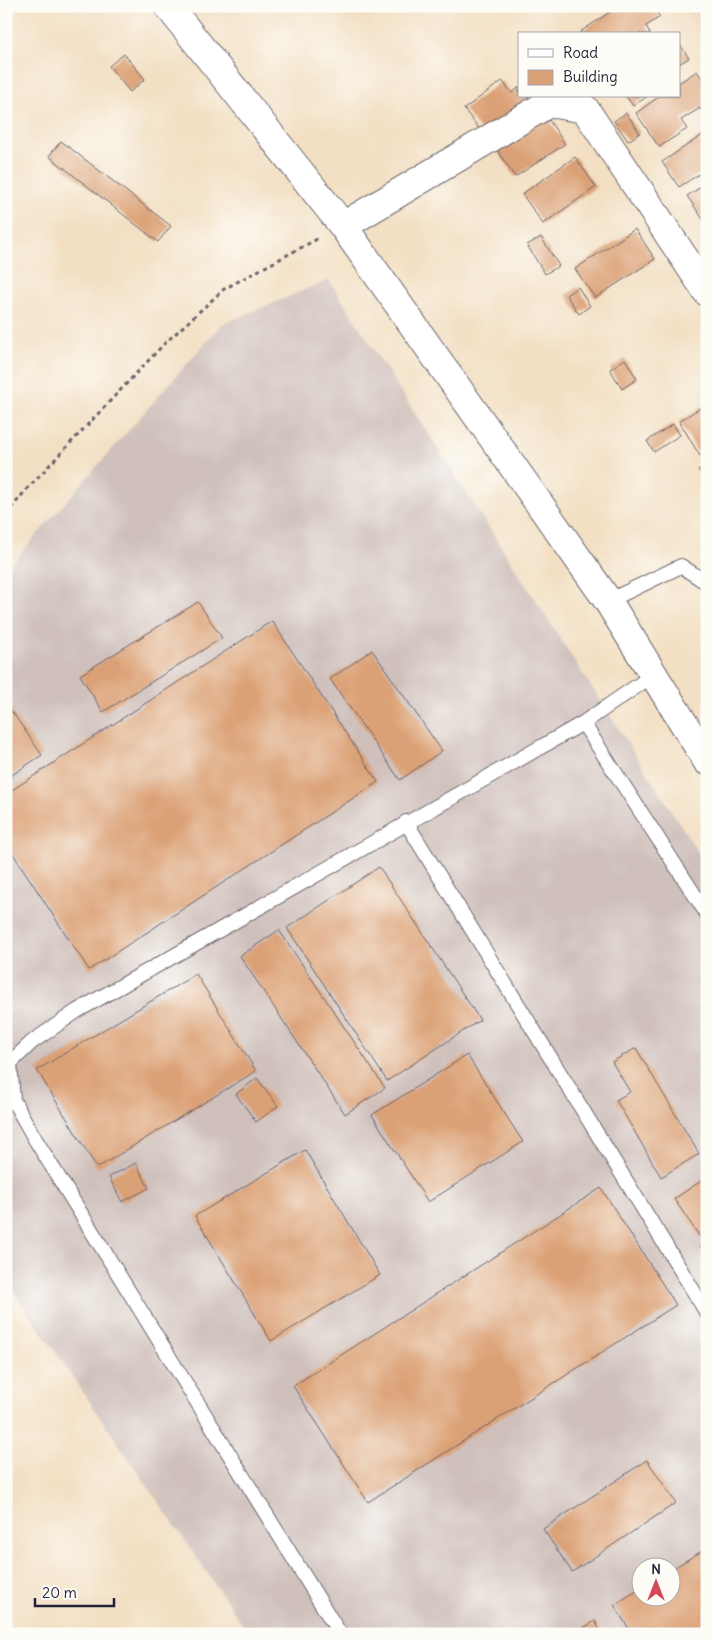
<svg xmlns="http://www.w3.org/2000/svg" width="713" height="1640" viewBox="0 0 713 1640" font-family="Delius,sans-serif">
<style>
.built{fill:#f3d4bf}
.industrial{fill:#cfc0bb;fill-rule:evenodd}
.building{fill:#dba176}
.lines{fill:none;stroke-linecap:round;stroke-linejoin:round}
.lane-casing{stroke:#6b646b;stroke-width:16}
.street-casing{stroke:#6b646b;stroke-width:30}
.secondary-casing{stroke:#6b646b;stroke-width:30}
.path{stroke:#6b646b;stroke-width:3;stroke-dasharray:4 4;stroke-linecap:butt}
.lane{stroke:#fff;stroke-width:14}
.street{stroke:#fff;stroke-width:28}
.secondary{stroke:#fff;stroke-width:28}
</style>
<rect width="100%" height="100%" fill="#fdfcf7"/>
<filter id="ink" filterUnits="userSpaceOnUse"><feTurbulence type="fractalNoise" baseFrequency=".02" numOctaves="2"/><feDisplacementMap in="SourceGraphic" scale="10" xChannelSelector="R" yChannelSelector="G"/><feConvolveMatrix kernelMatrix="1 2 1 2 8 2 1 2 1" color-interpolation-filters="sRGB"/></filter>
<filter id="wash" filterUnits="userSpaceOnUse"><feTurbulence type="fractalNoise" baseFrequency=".0096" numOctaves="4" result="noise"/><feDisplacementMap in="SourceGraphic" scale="20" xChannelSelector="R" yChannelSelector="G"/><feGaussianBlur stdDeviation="1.12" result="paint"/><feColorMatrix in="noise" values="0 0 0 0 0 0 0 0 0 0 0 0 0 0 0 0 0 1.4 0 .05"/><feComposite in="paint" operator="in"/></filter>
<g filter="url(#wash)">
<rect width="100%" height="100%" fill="#f3e0c4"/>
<path class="built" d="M681,6h26v37z"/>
<path class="industrial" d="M329,280l378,586v768h-458l-243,-354v-710l216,-246zM640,1568h30v30h-30z"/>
<g id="blocks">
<path class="building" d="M619,6h34l7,11 -14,9 4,7 -1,1h-68l-1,-2z
M679,43l10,15 -10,6z
M124,54l21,25 -15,13 -21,-26z
M697,71l10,15v32l-7,-10 -19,12 6,9 -28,18 -23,-34 24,-17h19v-13z
M502,81l10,12 7,-6v9h8l4,5 -47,34 -20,-26z
M626,96h22l-15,10z
M626,113l14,20 -12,8 -14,-20z
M547,117l18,27 -50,33 -18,-27z
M707,132v37l-28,18 -17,-25z
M61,141l110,85 -13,16 -109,-86z
M575,157l21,30 -53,37 -21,-30z
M707,183v42l-20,-29z
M635,229l20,30 -60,39 -20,-29z
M541,237l18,29 -14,8 -18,-29z
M578,287l12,19 -11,8 -13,-19z
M625,359l12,20 -15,10 -12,-20z
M707,404v47l-7,5 -21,-35z
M673,424l7,11 -26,17 -7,-11z
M707,464v18l-9,-12z
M198,602l24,36 -119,74 -23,-37z
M272,621l106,161 -289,188 -83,-127v-49z
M372,650l70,101 -42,29 -70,-101z
M6,703l36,52 -36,24z
M379,867l101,153 -93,61 -100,-153z
M279,930l106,158 -40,26 -105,-158z
M196,974l60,97 -159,97 -60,-98z
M636,1048l63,106 -38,23 -45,-77 14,-8 -18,-30z
M467,1055l56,87 -95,60 -56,-87z
M257,1078l21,28 -22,16 -20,-28z
M305,1150l75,125 -109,66 -76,-125z
M136,1163l13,25 -27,14 -13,-25z
M707,1177v55l-7,5 -26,-38z
M601,1188l75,117 -308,197 -75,-116z
M707,1241v15l-7,-10z
M647,1460l29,43 -104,69 -29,-43z
M707,1548v86h-75l-18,-29 26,-16v9h30v-28z
M595,1621l7,13h-29z"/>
</g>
</g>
<g filter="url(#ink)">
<use href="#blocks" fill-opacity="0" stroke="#6b646b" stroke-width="1"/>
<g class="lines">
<g class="lane-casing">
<path id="lane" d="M608,601l73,-35 26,17
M583,723l124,191
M406,822l301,491
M340,1634l-305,-495 -22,-39 -3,-37 22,-21 45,-31 506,-288 70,-48"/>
</g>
<g class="street-casing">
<path id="street" d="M343,226l206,-123 36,6 122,183"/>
</g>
<g class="secondary-casing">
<path id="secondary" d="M168,6l175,220 265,375 99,160"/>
</g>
<path class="path" d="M6,515l20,-25 138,-146 60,-55 95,-51"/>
<use href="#lane" class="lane"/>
<use href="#street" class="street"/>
<use href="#secondary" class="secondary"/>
</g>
</g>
<rect width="713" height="1640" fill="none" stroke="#fdfcf7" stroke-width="25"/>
<rect x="518" y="32" width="162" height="65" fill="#fdfcf7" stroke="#a5a5ac"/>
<rect x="528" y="49" width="25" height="8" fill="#ffffff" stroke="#a5a5ac"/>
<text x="563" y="58" font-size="15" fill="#22223b">Road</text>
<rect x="528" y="70" width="25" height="15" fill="#dba176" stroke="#a5a5ac"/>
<text x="563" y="82" font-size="15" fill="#22223b">Building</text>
<g transform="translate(656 1582)"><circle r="24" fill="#fdfcf7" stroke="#a5a5ac"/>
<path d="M0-4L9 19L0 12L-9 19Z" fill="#d1495b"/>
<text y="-8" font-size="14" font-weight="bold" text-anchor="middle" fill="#22223b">N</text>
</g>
<path d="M35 1598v8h79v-8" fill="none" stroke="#22223b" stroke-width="2.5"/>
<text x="42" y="1598" font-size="15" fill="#22223b" stroke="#fdfcf7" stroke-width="4" paint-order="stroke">20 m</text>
</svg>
